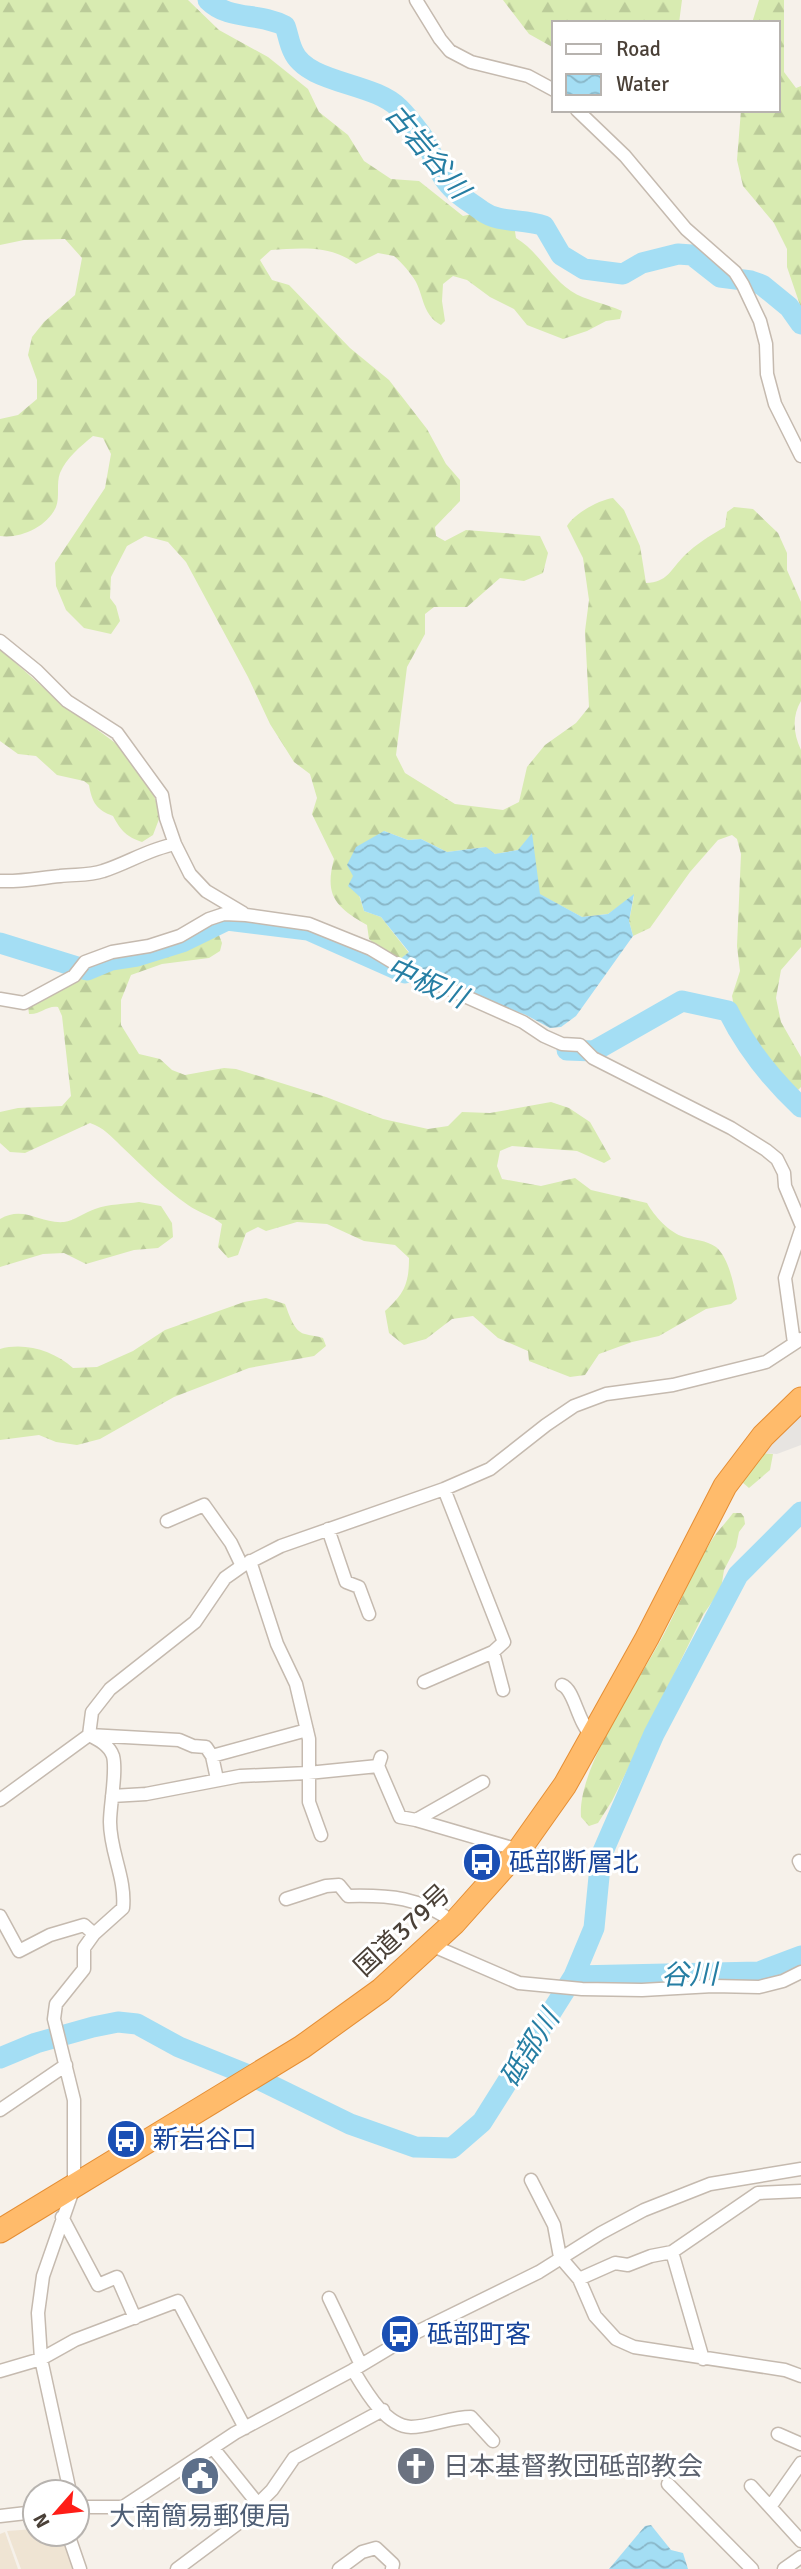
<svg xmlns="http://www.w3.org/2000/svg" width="801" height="2569" viewBox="0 0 801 2569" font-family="Signika,'Noto Sans JP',sans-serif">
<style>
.education{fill:#efe4d3}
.forest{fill:url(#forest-firs)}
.park{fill:url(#park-tufts)}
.parking{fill:#e7e4e1}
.water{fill:url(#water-waves)}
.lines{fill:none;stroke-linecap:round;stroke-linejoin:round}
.river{stroke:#a4def4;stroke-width:21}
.street-casing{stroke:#c5baaf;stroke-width:15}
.highway-casing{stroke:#e58e34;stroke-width:25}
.street{stroke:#fff;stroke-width:12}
.highway{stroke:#ffbb6b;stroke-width:23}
.labels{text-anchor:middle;stroke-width:6;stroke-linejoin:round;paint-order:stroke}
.transit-label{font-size:26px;fill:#164399;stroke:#fff;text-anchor:start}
.street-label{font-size:26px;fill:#4a4037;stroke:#fff}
.worship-label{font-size:26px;fill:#5b616d;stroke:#fff;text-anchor:start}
.service-label{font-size:26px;fill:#4e5e75;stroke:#fff}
.water-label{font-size:28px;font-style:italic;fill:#267ea3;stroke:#fff}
</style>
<defs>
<pattern id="forest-firs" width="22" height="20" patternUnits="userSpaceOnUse" patternTransform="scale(1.75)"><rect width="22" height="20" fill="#d8ebb1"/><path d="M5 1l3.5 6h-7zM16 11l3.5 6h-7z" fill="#bbcb99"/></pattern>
<pattern id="park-tufts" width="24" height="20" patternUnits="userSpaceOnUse" patternTransform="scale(1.75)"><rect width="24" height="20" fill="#d8ebb1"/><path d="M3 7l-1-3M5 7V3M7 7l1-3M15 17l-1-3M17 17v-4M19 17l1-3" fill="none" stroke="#bbcb99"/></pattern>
<pattern id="water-waves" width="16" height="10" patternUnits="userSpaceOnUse" patternTransform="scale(1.75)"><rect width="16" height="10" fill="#a4def4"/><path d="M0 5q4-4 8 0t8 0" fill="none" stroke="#88b5c6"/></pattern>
</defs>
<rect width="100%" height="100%" fill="#f6f1ea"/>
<path class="education" d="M35,2529v5h28l13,35h-55l-14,-38z
M5,2532l13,37h-18v-35z"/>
<path class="forest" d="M0,0h188l31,30 49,27 40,32 11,23 29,23 16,26 27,18 28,2 44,35 18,-4 13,9 20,4 2,13c23,14 33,38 55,53 15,10 34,12 51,20l-2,8 -14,2 -19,10 -24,8 -36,-14 -13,-16 -24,-12 -23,-17 -14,-4 -10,8 -1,17 3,20 -4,4c-18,-10 -17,-27 -25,-43 -5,-9 -14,-19 -22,-26l-16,-3 -22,11c-25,-19 -55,-16 -85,-14l-11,10 12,20 17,5 61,63 39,32 38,49 19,35 14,16v21l-25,26 1,9 9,5 21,-11 74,6 8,17 -5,20 -19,8 -24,-3 -33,29h-33l-9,7v20l-18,33 -11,88 9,18 50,31 48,6 16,-8 8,-35 18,-22 31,-22 13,-16 -4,-76 4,-31 -6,-42 -16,-32c8,-13 32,-26 46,-28l11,12 16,36 6,37c21,0 25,-14 38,-27 12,-12 27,-21 41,-29l2,-15 7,-5 19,2 25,24 9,20v17l14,32v99c-9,15 -8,32 0,49v197l-20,23 -5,28 5,24 20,35v30l-3,3h-7l-37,-42 -17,-26 -5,-26 8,-25 -3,-25 4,-92 -4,-15 -5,-4 -14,5 -28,32 -40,56 -17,8 -4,-15 5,-25 -26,18 -26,3 -43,-23 -21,-44 -23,4 -9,-7 -39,5 -26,-13 -13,1 -24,-9 -31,45 11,35 17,6 28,36 -10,7 -15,-8 -15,-13 -2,-14c-31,-18 -43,-29 -33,-66l-22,-45 5,-16 -7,-24 -16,-12 -24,-38 -22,-47 -62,-115 -18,-20 -23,-6 -18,10 -16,31 -1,21 6,8 4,15 -9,13 -27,-6 -18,-18 -10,-24 -1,-23 50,-75 6,-34 -8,-16 -10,-2c-13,11 -26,21 -33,37 -4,10 0,24 -4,34 -9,20 -36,32 -56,29v-117l18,-4 19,-16v-19l-9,-25 4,-18 12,-15 31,-27 7,-37 -17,-19 -41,1 -24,5z
M503,0h179l-3,23h-125v25l-25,-14z
M759,0h25v72l12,16 5,-2v222l-14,-41v-18l-13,-26 -31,-37 -6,-26 4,-50h37v-87h-26z
M0,649l55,49 71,53 26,40 9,23 -8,21 -11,7c-15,-5 -21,-11 -29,-26 -16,-6 -21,-13 -24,-31l-5,-4 -27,-6 -21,-19 -18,-2 -18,-13z
M217,930l5,13 -2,8 -11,7 -47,6 -31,11 -10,25v25l18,29 21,5 12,11 13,5 39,-7 12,1 90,28 57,22 45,10 20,-3 14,-14 28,1 61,-11 18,6 21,14 21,37 -7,4 -27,-12 -65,-5 -12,5 -3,15 5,13 39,7 34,-8 16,12 56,13c7,13 23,30 37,34 10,3 22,3 32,10 13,11 17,36 21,52l-6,5 -25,5 -47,27 -27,6 -33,12 -14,21 -15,2 -41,-16 -1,-10 -30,-13 -25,-22 -21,3 -26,20 -22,6 -15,-12 -4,-22c19,-17 24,-27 24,-53l-14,-13 -31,-4 -37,-17 -30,-2 -31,9 -8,-4 -12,6 -8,22 -10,3 -10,-11 4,-23c-11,-9 -23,-11 -34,-19 -24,-17 -46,-39 -67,-59 -10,-10 -17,-18 -31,-23l-65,30 -15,-1 -10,-9v-31l18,-4 44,-2 9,-10 -9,-80 -4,-9c-11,-2 -18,8 -29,7l-1,-8 55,-31h17l25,-13 54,-15z
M139,1202l22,4 11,17 1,14 -15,11 -24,2 -48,14 -22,-11 -21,1 -43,13v-48c24,-14 40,5 64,3 10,-1 21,-10 31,-13 14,-5 30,-5 44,-7z
M266,1298l19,6c4,10 9,28 20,30 7,2 12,2 18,4l3,8 -12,10 -65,12 -75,29 -74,42 -23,6 -21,-3 -17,-7 -39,5v-91c25,-7 54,2 73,19l24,-1 36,-16 32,-21 79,-28z
M733,1513h8l3,4 1,7 -6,8 -3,15 -12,23 -3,19 -18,26 -91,186 -14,22 -9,3 -8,-9c-4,-50 59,-137 83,-183 16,-30 28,-62 46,-91 6,-11 16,-20 23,-30z"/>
<path class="park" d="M761,1453l12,1 -3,16 -21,18 -7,-6z"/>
<path class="parking" d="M801,1412v33l-24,9 -16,-1z"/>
<path class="water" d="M384,831l24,9 13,-1 26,13 39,-5 9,7 23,-4 14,-17 8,61 42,23 26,-3 26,-20 -5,27 4,15 -57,80 -15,11 -11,1 -24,-13 -81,-30 -46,-25 10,-8 -28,-35 -17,-6 -4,-14 -12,-11 5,-10 -6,-11 9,-18z
M651,2525l20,25 12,3 5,16h-79l36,-43z"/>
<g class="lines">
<path class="river" d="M208,0c21,21 51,12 77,26 3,8 4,17 8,25 14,33 81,31 106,57 7,7 15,17 21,25 13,17 16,40 32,55 8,9 21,16 30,23 18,13 42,7 62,15l17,29 23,14 39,5 19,-11 36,-9 14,1 28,22 31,4 11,4 27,22 12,17
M0,943l87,27 24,-10 26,-4 45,-14 45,-22 81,10 97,43
M567,1050l27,1 88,-50 46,10c18,36 44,69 73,96
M574,1976l185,-4 42,-16
M0,2058l36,-15 57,-16 25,-5 19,2 42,23 77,31 94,46 65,23 37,1 30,-26 92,-146 20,-48 7,-72 53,-122 84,-159 63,-63"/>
<g class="street-casing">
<path id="street" d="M416,0l24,39 10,12 21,11 57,14 26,14
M577,110l48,46 61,73 49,43 8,13 17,36 6,23 1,30 8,30 26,52
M0,641l37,30 30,30 50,32 45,62 4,23 9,26 15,30 16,17 37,22
M0,881c22,1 39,-3 60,-5 15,-2 29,0 43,-5 25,-8 46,-22 72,-27
M0,999l24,4 50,-27 11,-14 27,-10 37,-6 31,-10 29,-17 15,-5 22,1 63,9 62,25 35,21 117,52 21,14 18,8 18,1 13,13 138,70 35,22 11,9 7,14 1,13 16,38
M794,1343l-9,-65 16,-48
M167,1521l37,-16 27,38 11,23
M328,1529l18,53 13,5 10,27
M250,1561l27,83 19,40 13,55v63l12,33
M493,1652l10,38
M424,1682l69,-30 11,-10 -60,-153
M562,1685c13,5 15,38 31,52
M89,1735l3,-23 18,-23 85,-67 30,-44 17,-12 39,-20 163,-57 46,-20 56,-44 28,-19 32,-12 67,-9 93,-23 35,-23
M212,1756l95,-26
M381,1757l-3,9 22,51 16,3 103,30
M112,1796l34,-2 94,-18 68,-3 70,-7
M0,1800l89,-65 90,5 14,6 13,1 6,9 5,23
M416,1820l67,-38
M799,1861l2,4
M286,1899l40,-13 13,-1 9,11c41,-1 73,1 106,27
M0,1916l19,35 31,-16 34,-10 10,9
M431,1945l88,38 63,6 60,1 71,-4 46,1 24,-6 18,-9
M0,2110l66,-45
M531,2180l23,45 6,32 19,22 16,37 21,23 18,8 151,23 16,6
M62,2217l36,68 19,-8 18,41
M672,2252l31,107
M579,2279l36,-16 13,2 23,-9 21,-4 86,-59 43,-2
M329,2298l32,67
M353,2370c12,20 32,56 58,57 18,0 40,-10 60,-10l22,24
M0,2371l41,-12 34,-19 103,-39 67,127
M778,2434l23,10
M213,2448l45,56
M668,2484l84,85
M751,2486l50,55
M70,2492l-29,-133 -3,-46 5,-37 31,-89v-87l-20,-81 2,-15 28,-35v-21l10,-14 29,-26c3,-30 -13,-56 -13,-86 0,-17 7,-50 3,-66 -4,-11 -14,-16 -24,-21
M77,2507h46l112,-74 118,-63 60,-36 126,-62 62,-39 43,-23 66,-26 91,-15
M770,2507l31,-44
M0,2516l35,-4
M68,2534l12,35
M177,2569l79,-59 2,-6 14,-14 22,-32 89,-48
M339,2569l23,-17 14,-4 17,16 -1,5
M784,2569l17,-12"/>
</g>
<g class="highway-casing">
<path id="highway" d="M0,2231l302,-184 79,-57 73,-67 65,-73 46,-65 82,-147 78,-152 38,-50 38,-37"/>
</g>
<use href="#street" class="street"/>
<use href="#highway" class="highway"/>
</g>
<defs>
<g id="bus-disc" transform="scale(2.0125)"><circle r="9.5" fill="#1a4fb4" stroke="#fff"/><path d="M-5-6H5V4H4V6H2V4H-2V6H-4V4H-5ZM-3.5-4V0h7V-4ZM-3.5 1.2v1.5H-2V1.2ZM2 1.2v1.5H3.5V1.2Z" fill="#fff"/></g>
<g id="church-disc" transform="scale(2.0125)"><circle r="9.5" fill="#6b7280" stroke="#fff"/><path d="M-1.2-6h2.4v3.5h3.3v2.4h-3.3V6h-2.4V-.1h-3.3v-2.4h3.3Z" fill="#fff"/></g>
<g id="civic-disc" transform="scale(2.0125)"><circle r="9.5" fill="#5c6f8a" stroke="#fff"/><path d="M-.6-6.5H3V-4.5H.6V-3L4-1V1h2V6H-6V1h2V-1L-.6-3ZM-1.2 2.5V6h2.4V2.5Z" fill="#fff"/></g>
</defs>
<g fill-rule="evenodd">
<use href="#bus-disc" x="482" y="1862"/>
<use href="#bus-disc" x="126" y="2139"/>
<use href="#bus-disc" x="400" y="2334"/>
<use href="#church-disc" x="416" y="2466"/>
<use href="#civic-disc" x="200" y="2476"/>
</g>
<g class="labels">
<g class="transit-label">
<text x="509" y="1871">砥部断層北</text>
<text x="153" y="2148">新岩谷口</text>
<text x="427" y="2343">砥部町客</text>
</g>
<g class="street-label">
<text transform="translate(402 1930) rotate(-43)" y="9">国道379号</text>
</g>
<g class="worship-label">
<text x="443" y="2475">日本基督教団砥部教会</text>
</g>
<g class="service-label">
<text x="200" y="2525">大南簡易郵便局</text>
</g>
<g class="water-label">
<text transform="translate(428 151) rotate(50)" y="10">古岩谷川</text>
<text transform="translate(427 982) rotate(24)" y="10">中板川</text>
<text transform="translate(689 1974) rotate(-1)" y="10">谷川</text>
<text transform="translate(529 2048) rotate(-58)" y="10">砥部川</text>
</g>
</g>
<rect x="552" y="21" width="228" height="91" fill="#ffffff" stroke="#b7b3af" stroke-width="2"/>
<rect x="566" y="44" width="35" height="10" fill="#ffffff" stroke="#b7b3af" stroke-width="2"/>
<text x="616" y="56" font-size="21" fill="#4a4037">Road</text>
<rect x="566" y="74" width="35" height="21" fill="url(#water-waves)" stroke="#b7b3af" stroke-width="2"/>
<text x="616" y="91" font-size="21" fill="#4a4037">Water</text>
<g transform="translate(56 2513) rotate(242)"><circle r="33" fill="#ffffff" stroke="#b7b3af" stroke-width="2"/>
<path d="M0-5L12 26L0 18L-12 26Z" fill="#ff1d17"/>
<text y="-10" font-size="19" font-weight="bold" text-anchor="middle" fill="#4a4037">N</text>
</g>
</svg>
